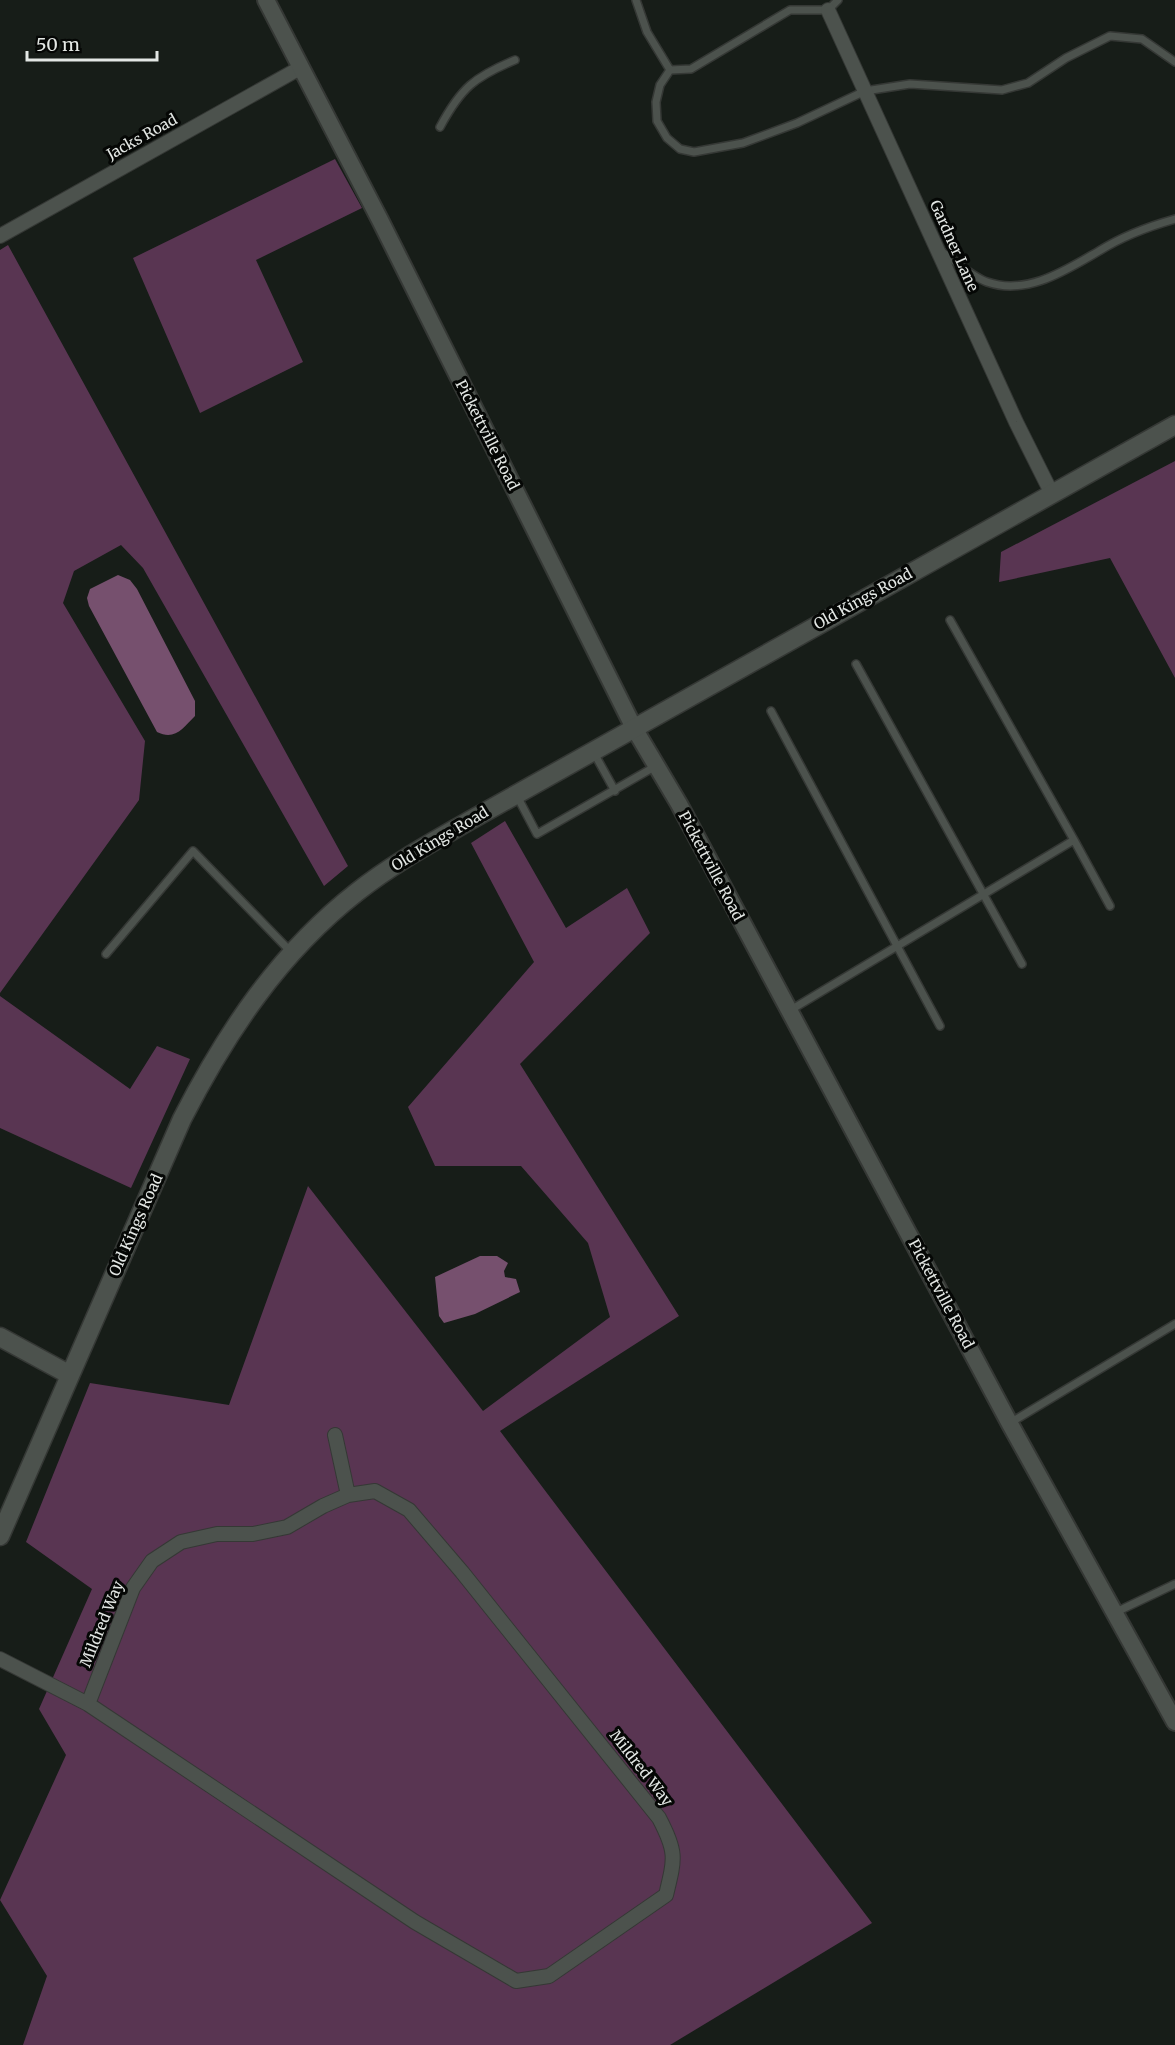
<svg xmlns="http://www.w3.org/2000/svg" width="1175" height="2045" viewBox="0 0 1175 2045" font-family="Merriweather,serif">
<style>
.forest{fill:#593552}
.water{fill:#76506e}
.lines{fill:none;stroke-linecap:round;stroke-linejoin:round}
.service-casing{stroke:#353835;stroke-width:10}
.minor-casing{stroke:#353835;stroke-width:16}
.tertiary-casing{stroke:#353835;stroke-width:20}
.secondary-casing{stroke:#353835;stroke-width:21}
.service{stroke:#4c524d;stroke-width:7}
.minor{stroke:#4c524d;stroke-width:14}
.tertiary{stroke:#4c524d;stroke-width:16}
.secondary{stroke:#4c524d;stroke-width:18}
.labels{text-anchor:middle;stroke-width:6;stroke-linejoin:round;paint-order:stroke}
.street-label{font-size:15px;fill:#e3e7e4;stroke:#050705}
</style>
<rect width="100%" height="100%" fill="#171d18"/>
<path class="forest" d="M335,159l27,49 -106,52 47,102 -103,51 -67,-155z
M8,245l340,621 -24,20 -181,-318 -22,-23 -47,26 -11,32 82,138 -6,59 -139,193v-743z
M1175,461v217l-65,-120 -111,24 2,-30z
M505,821l61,107 61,-40 23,45 -130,131 159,252 -179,115 372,492 -202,122h-647l24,-69 -47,-76 66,-145 -27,-46 53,-120 -66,-47 64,-159 139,22 79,-219 175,225 127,-94 -22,-74 -67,-77h-86l-27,-59 126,-145 -63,-119z
M0,996l130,93 27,-43 33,13 -59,129 -131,-60z"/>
<path class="water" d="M118,575l12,5 7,9 58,112v15c-12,12 -20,25 -38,16l-68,-126 -2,-8 3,-9z
M480,1256h17l11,7 -4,8 1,6 11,2 4,13 -45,22 -31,9 -5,-7 -4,-39z"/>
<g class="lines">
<g class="service-casing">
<path id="service" d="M636,0l11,32 23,38 21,-1 99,-59h38l10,-10
M670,70l-10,15 -4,17 1,19 10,17 13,11 14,3 49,-9 54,-20 68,-32 45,-7 92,6 26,-7 38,-25 44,-22 32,3 33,23
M440,127c21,-39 34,-50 75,-67
M941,251c14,10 30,25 46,31 40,14 79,-12 112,-31 22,-14 51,-25 76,-32
M856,664l166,300
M771,711l169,315
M594,753l21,38
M517,796l20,38 119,-68
M1074,840l36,66
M106,954l87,-103 99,102
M789,1011l285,-171 -124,-220
M1010,1423l165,-99
M1114,1613l61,-29"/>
</g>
<g class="minor-casing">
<path id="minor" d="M828,10l188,412 36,72
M0,236l300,-168
M335,1435l13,60
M0,1659l88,45 327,218 101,59 33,-5 117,-81c9,-37 11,-43 -7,-77l-197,-246 -53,-62 -34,-19 -27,4 -25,11 -36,21 -34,7h-36l-36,8 -29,19 -19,27 -45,116"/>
</g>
<g class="tertiary-casing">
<path id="tertiary" d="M266,0l114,220 254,508 45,76 331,620 165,298"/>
</g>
<g class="secondary-casing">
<path id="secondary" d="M0,1337l70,38
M0,1536l182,-417c44,-86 97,-166 175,-227 34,-27 74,-49 112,-71l706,-396"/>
</g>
<use href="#service" class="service"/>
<use href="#minor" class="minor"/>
<use href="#tertiary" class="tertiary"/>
<use href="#secondary" class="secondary"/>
</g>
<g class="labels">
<g class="street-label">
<text transform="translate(142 137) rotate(-29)" y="5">Jacks Road</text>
<text transform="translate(954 246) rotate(66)" y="5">Gardner Lane</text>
<text transform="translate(487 435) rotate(63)" y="5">Pickettville Road</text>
<text transform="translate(863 599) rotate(-29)" y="5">Old Kings Road</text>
<text transform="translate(440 839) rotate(-31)" y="5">Old Kings Road</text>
<text transform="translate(711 866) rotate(62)" y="5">Pickettville Road</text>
<text transform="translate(136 1225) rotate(-66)" y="5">Old Kings Road</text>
<text transform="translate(941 1294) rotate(62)" y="5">Pickettville Road</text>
<text transform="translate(102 1624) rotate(-68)" y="5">Mildred Way</text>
<text transform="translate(641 1768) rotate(52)" y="5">Mildred Way</text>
</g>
</g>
<path d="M27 51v9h130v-9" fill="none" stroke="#e3e7e4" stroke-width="3"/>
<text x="36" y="51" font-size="18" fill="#e3e7e4" stroke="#050705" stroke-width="4.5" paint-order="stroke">50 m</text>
</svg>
